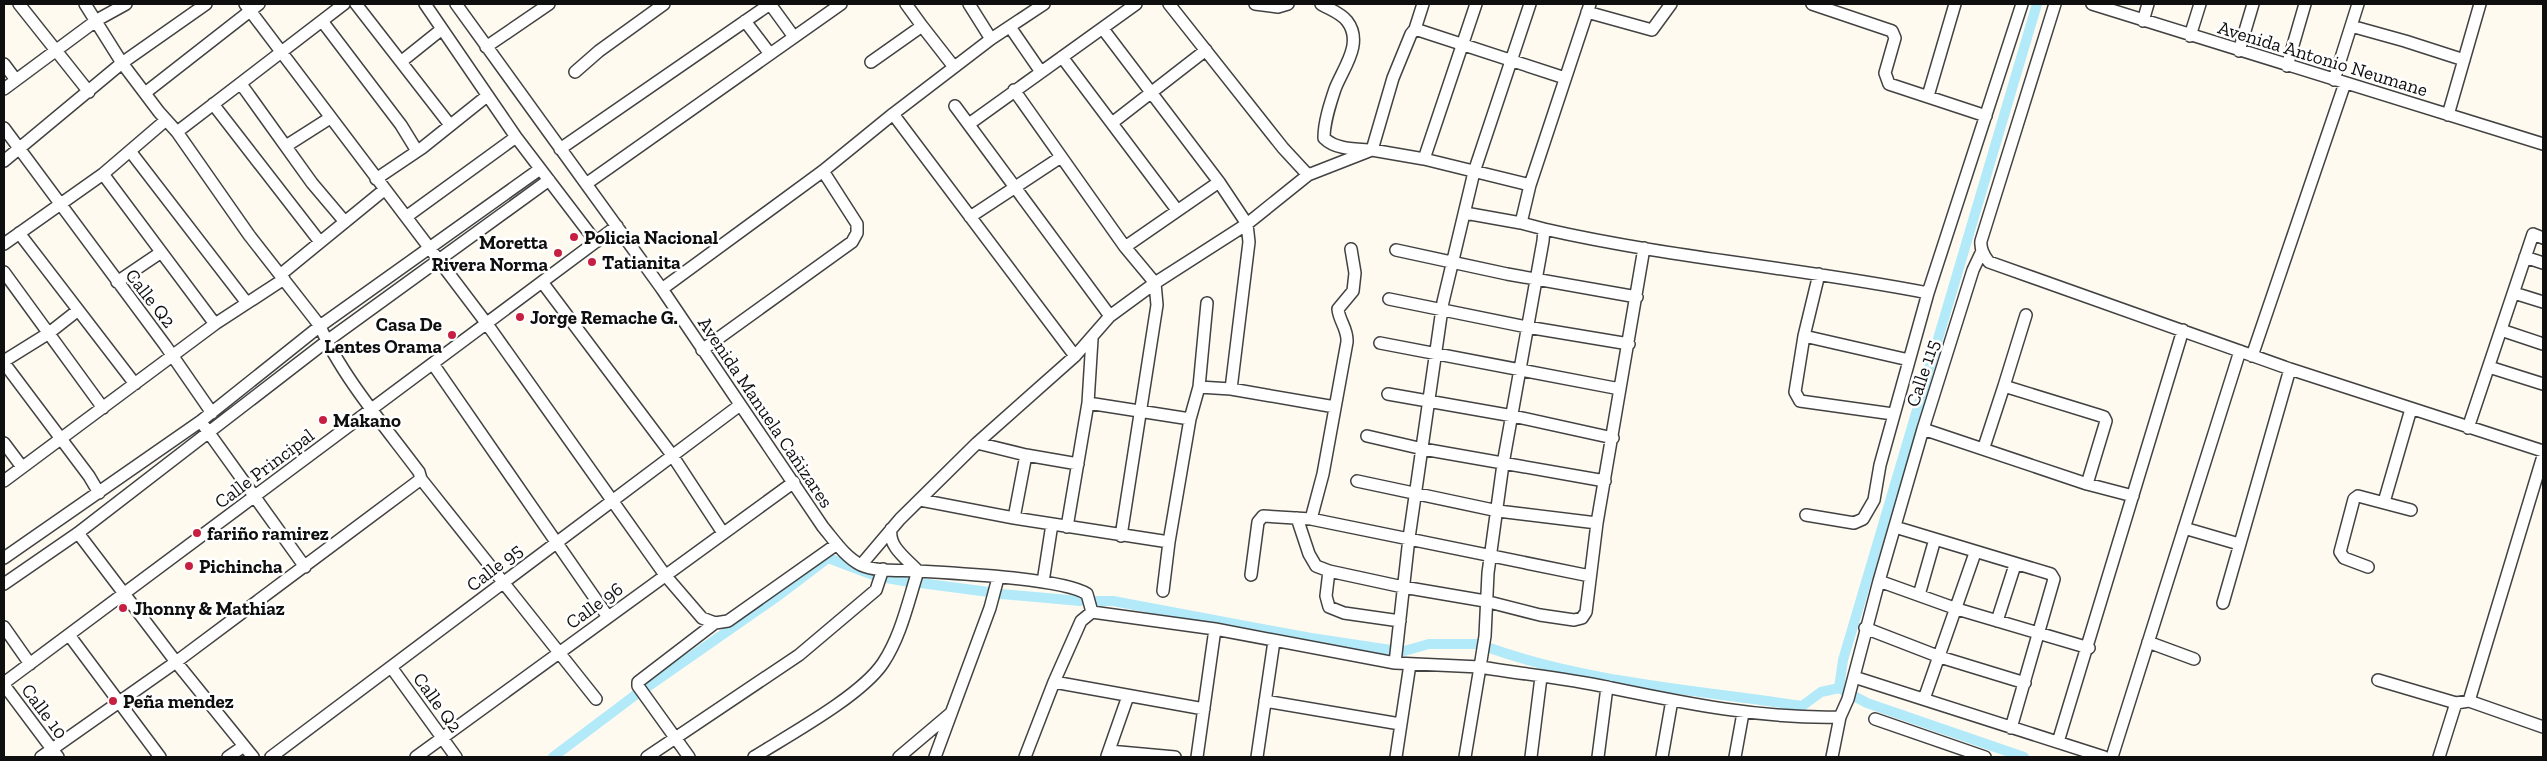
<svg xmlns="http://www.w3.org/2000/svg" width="2547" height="761" viewBox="0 0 2547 761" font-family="'Zilla Slab',serif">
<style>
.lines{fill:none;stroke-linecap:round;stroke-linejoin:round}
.canal{stroke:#b2eaf9;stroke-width:10}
.minor-casing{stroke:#424242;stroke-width:14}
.minor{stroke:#fff;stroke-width:11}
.poi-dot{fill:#c61f41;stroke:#fff;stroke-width:2}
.labels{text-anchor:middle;stroke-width:5;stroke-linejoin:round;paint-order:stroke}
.street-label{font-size:19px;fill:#0f0f0f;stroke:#fff}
.poi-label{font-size:19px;font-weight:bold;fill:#0f0f0f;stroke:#fff;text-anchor:start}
</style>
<rect width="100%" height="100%" fill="#fffaf0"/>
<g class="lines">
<path class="canal" d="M887,578l22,4
M920,583l69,9
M1001,594l79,7
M1096,601h17l198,37 80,12
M1487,647c99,36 211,43 315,59l19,-14 18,-4
M1399,651h5l25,-7h50
M646,688l132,-92 50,-38 45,17
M553,757l85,-64
M2024,757l-157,-54 -28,-15 4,-28 194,-656"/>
<g class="minor-casing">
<path id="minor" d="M19,4l70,88
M85,4l37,59 37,49 18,20 72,103 71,91c20,48 67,103 99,146l2,7 175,220
M245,4l242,320 178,251 37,43 13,5 13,-2 109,-77
M356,4l94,121
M425,4l91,133 80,105
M456,4l206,285 161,238c11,13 22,30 38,38 16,7 39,5 56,6 34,2 145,7 170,23l5,18
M906,4l16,22
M969,4l22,35
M1169,4l114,144 25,27
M1255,4l23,3 10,-3
M1321,4c8,5 20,9 26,17 17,22 -4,47 -12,68 -5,15 -11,33 -11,49 12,12 32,11 48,12l21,-72 18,-44 4,-5 8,-25
M1812,4l80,27 3,7 -10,35 4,11 97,32
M2055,4l-74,237c-1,8 3,15 8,21l301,107 253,82
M2092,4l451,140
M1587,12l65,18 19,-26
M322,21l79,104 16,26
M745,21l25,33
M2143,21l5,-17
M2351,26l54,15 59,19
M1010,27l31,45
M1103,29l116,153 28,42 2,18 -18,147
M1415,29l150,49
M2190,36l10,-32
M486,47l63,-43
M2239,51l14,-47
M1062,57l115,153
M402,61l40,-32
M871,62l51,-36 32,41
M4,64l12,16
M2287,66l18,-62
M575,72l24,-21 65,-47
M2334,80l24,-76
M241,84l71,99 33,39
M4,89l93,-69 29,-16
M1014,90l111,157 30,36 2,22 -36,231
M145,93l114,-89
M1928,96l27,-92
M213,104l107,138
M955,106l155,210
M893,114l182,242
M2448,115l32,-111
M1112,123l94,-73
M969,124l167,-120
M4,128l161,217 47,68
M177,132l167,-128
M286,146l44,-28
M560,149l210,-145 24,33
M130,151l117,152
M1424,159l52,-155
M4,161l118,-98 84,-59
M103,174l112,150
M376,179l46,-31 65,-52
M586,184l255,-180
M1530,185l60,-181
M1465,213l56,10
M406,217l110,-80
M970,217l91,-60
M1544,229c127,29 257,39 384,64
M19,233l116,151
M4,244l99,-70 63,-54
M1125,247l94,-65
M1396,250l111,24 130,23
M2525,257l18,6
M4,272l99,136
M1819,274l-15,62 -9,56 5,9 93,13
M280,275l104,-85
M117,282l43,-29
M542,282l130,173 51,78
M662,289l161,-118 70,-57 98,-75 53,-35
M2514,293l29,9
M1389,299l138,28 102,17
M2501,330l42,14
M1804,336l105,24
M1380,343l240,46
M702,350l150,-108 5,-9v-9l-34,-53
M2252,356l93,-273
M4,361l45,-28 28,-22
M4,363l85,113 10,17
M433,364l175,253
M2489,367l54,17
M2004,386l22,-71
M1199,387l32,2 104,18
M1388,394l125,22 100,22
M1088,403l102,16
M204,426l101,141
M2468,428l65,-194 10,4
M1923,429l164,55 46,12
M1367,436l56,13 182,32
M4,443l18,24
M977,443l49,12
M1984,447l20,-61 94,29 6,2 2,4 -19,63
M4,481l211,-157 69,-45
M1357,481l141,30 99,12
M920,500l94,18 155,24 21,-123 9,-32 8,-84
M2384,502l27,-93
M1806,515l48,8 9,-4 11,-19 6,-35 48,-172 94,-289
M1014,518l12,-63 52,9
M1297,518l12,36 7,12 13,5 74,16 82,14 55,14 34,5 8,-2 4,-6 11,-89 47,-275
M1311,519l12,-45 24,-132c1,-13 -8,-21 -9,-33l15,-18 2,-18 -4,-24
M1067,527l21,-124 4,-64
M1895,527l156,47 3,5 -43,149
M2184,528l55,16
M78,533l98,129 77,95
M4,558l197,-137 119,-95 220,-157
M861,565l39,-46 77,-76 98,-87 35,-40 45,-33 92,-59 61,-49 64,-25 52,9 106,26 -9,38 23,6 -1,12 -40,223 -15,109 -3,63 -5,31 -85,-4 -180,-34 -123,-17 -11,9 -27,61 -29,75
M2368,567l-24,-9 -4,-6 14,-53 4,-3 53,14
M1329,571l-3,25 3,11 15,6 56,8
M1251,575l7,-53 5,-6 48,3 279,57
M1879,581l78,28 132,39
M1043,582l9,-58
M4,584l74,-51 249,-192 222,-161
M1163,591l6,-49
M1919,595l16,-56
M2223,603l67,-234
M1997,621l18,-56
M4,627l26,37
M1865,628l75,29 85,26
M69,635l91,122
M2148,642l46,17
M1395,663l14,-125 34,-236 31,-130 56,-168
M391,667l65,90
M1854,677l250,80
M2378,680l78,23 13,-2 74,26
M1054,682l150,27
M4,683l613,-457
M4,685l54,72
M1924,699l51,-146
M1265,701l135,23
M2469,701l74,-245
M1875,719l110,38
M2058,742l125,-412
M1109,751l66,6
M1107,756l21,-60
M41,757l135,-95 245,-183
M228,757l16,-11
M271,757l469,-352
M416,757l378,-275
M647,757l152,-102 77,-65 7,-21
M689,757l-51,-71v-4l77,-59
M754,757c35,-22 107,-61 129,-94 18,-27 25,-61 35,-92 -11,-12 -30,-24 -27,-42
M899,757l52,-44
M935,757l55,-149 8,-30
M1197,757l18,-128
M1257,757l17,-116
M1396,757l14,-93
M1465,757l15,-90c42,7 85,11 127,20 78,16 154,32 233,30
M1531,757l10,-80
M1598,757l9,-70
M1662,757l10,-57
M1735,757l8,-44
M1832,757l8,-40 8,-18 31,-118 44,-152 50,-159 9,-19
M2112,757l128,-406
M2439,757l17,-54"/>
</g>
<use href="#minor" class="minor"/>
</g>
<g class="poi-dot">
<circle cx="574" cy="237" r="5"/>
<circle cx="558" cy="253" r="5"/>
<circle cx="592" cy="262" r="5"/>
<circle cx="520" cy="317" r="5"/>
<circle cx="452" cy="335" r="5"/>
<circle cx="323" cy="420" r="5"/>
<circle cx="197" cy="533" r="5"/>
<circle cx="189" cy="566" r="5"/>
<circle cx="123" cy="608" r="5"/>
<circle cx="113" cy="701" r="5"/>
</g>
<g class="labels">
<g class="street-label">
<text transform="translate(2323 58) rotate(17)" y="7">Avenida Antonio Neumane</text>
<text transform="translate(151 298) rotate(52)" y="7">Calle Q2</text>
<text transform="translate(1922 373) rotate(-72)" y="7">Calle 115</text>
<text transform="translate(766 412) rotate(56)" y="7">Avenida Manuela Cañizares</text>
<text transform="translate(264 468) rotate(-37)" y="7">Calle Principal</text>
<text transform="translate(494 567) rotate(-38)" y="7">Calle 95</text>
<text transform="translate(594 605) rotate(-36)" y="7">Calle 96</text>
<text transform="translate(438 702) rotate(54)" y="7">Calle Q2</text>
<text transform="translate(45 711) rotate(53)" y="7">Calle 10</text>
</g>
<g class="poi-label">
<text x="584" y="244">Policia Nacional</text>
<text x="548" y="249" text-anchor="end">Moretta<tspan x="548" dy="22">Rivera Norma</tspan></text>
<text x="602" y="269">Tatianita</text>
<text x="530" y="324">Jorge Remache G.</text>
<text x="442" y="331" text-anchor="end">Casa De<tspan x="442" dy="22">Lentes Orama</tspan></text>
<text x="333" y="427">Makano</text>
<text x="207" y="540">fariño ramirez</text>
<text x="199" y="573">Pichincha</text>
<text x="133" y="615">Jhonny &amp; Mathiaz</text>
<text x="123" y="708">Peña mendez</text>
</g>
</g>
<rect width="2547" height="761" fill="none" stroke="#0f0f0f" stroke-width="10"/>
</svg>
